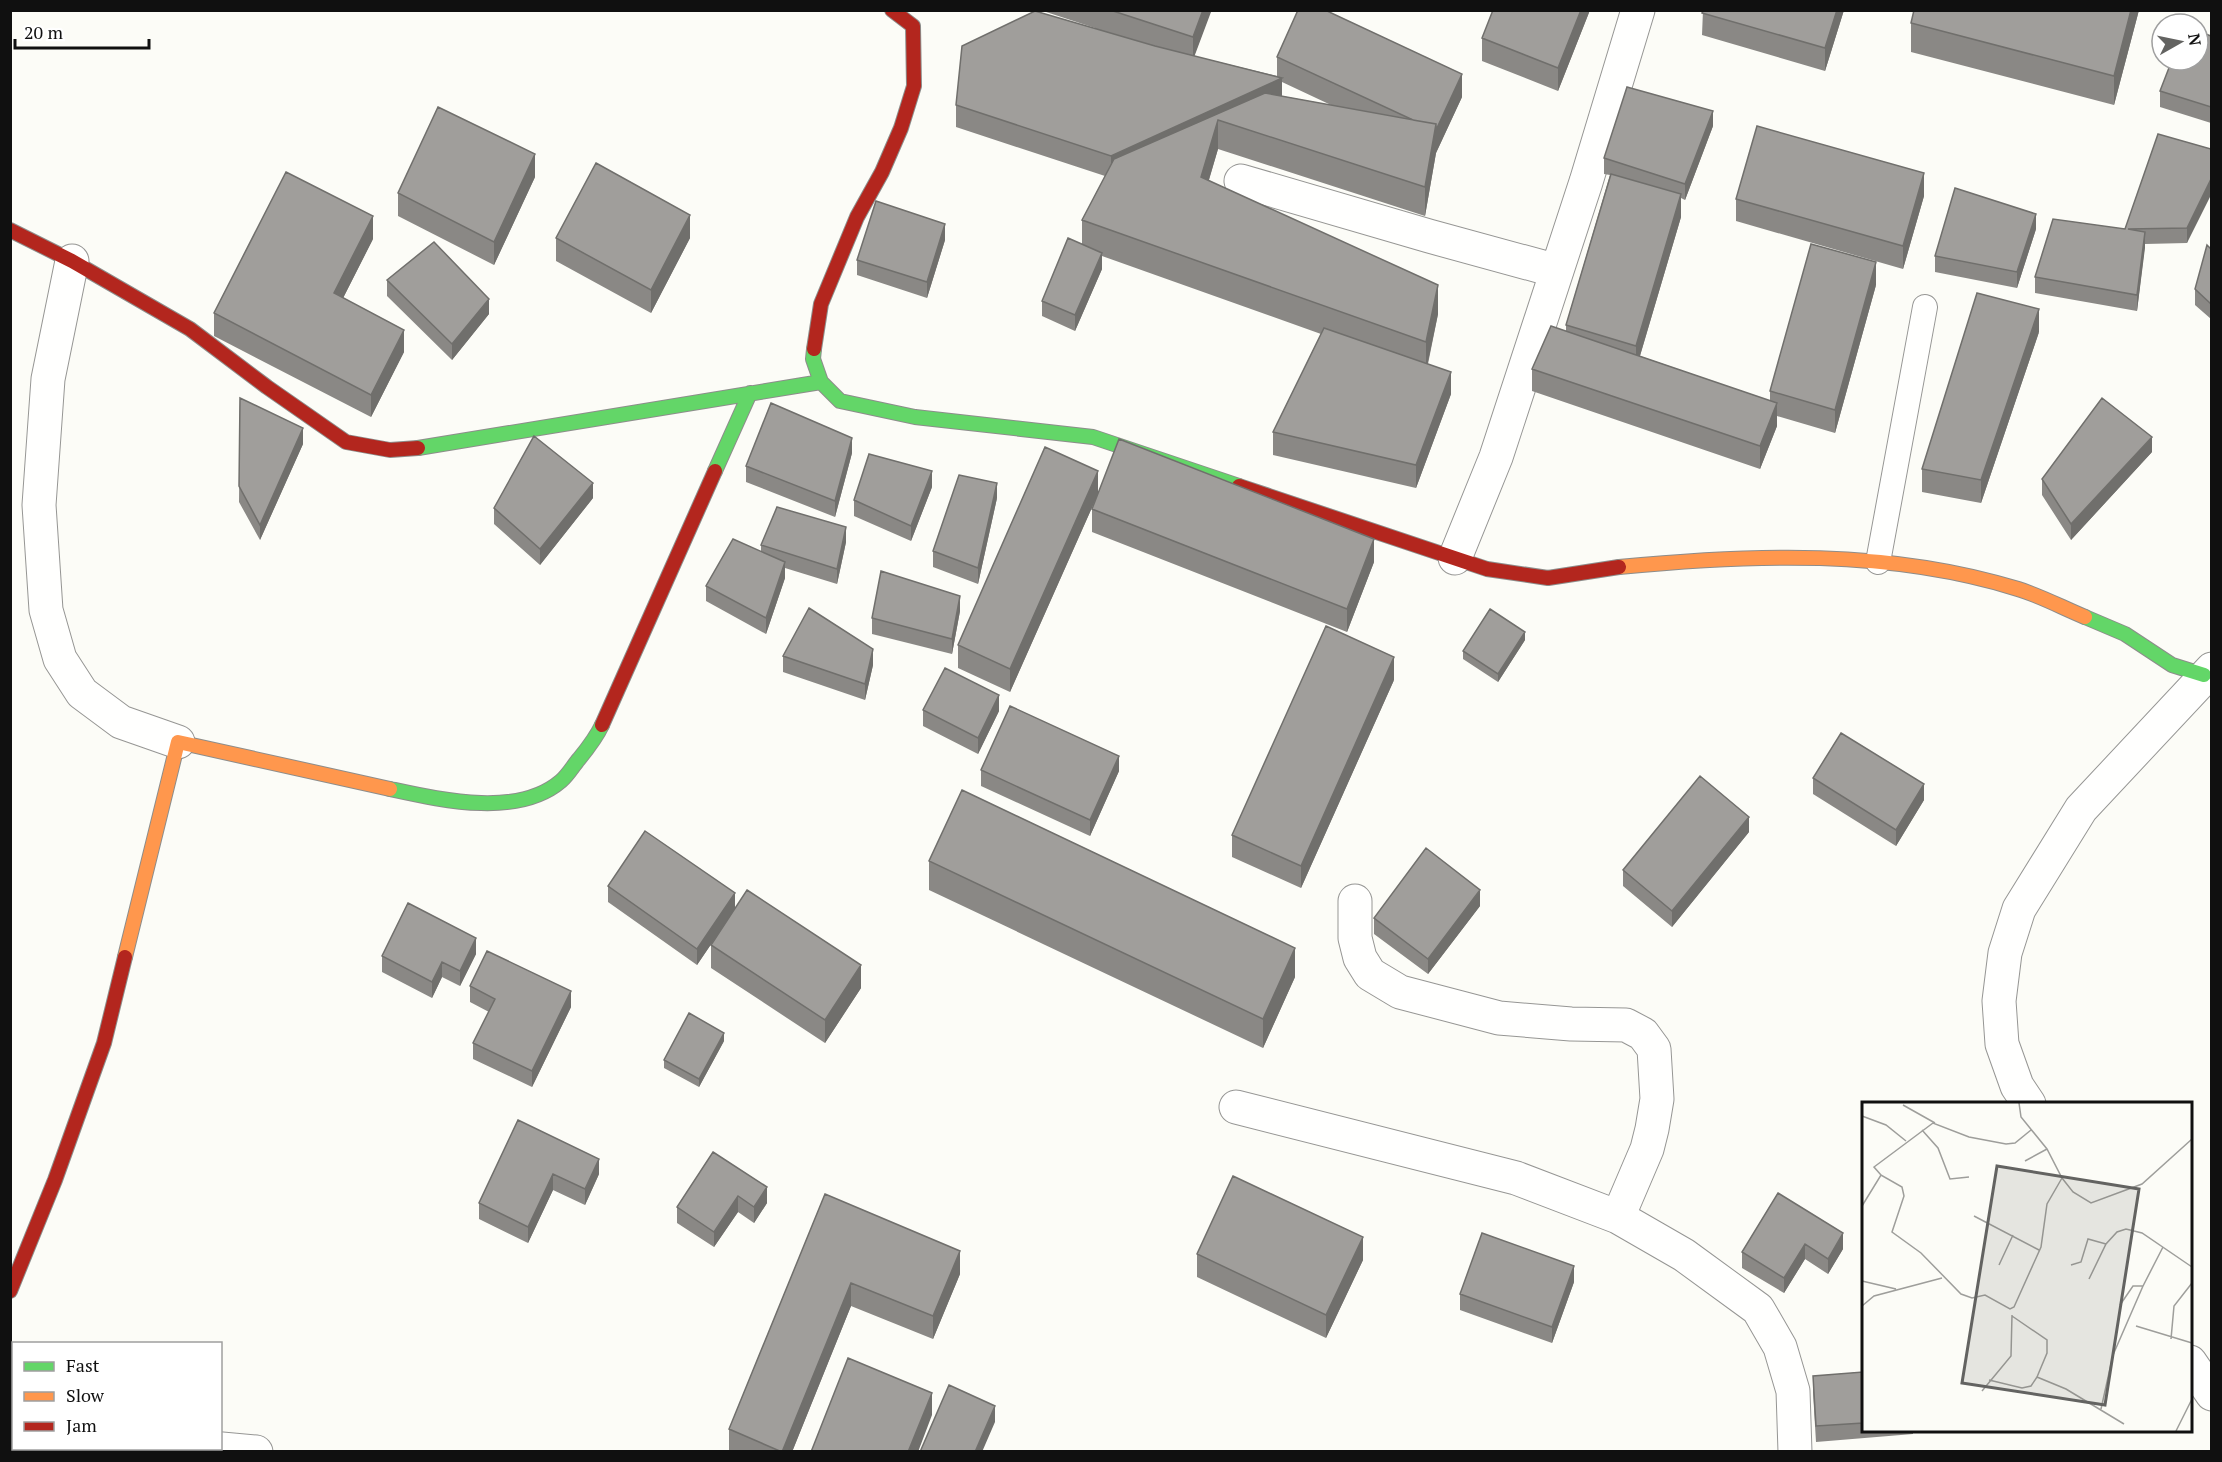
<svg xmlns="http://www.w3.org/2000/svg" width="2222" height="1462" viewBox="0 0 2222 1462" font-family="'PT Serif',serif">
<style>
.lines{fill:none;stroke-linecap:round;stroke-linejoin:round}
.lane-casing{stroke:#969694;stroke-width:26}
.street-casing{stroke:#969694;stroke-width:35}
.fast-casing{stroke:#8d8d8b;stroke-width:16}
.slow-casing{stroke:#8d8d8b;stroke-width:16}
.jam-casing{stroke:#8d8d8b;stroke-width:16}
.lane{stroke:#fffffe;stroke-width:24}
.street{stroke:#fffffe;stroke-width:33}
.fast{stroke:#63d668;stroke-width:14}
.slow{stroke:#ff974d;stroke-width:14}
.jam{stroke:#b3261e;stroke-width:14}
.wall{fill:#8a8885;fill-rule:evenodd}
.shaded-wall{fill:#706f6c}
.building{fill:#a09e9b;stroke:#706f6c;stroke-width:1.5}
.inset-road{fill:none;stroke:#9e9e9b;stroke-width:1.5}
.view{fill:#636361;fill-opacity:0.15;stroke:#636361;stroke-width:3}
.inset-edge{fill:none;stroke:#101010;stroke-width:3}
</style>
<rect width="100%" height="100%" fill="#fcfcf7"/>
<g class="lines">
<g class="lane-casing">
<path id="lane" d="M1878,562l47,-255"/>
</g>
<g class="street-casing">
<path id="street" d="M1241,181l188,55 128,35
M72,261l-24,118 -9,126 7,105 14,49 22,34 39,29 57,20
M1455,558l41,-101 90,-275 52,-172
M1355,901v37l5,20 10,16 30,18 99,26 72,6 55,1 17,9 11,15 3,50 -5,30 -5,20 -29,68
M2029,1104l-12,-18 -15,-42 -3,-43 6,-48 14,-44 62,-100 131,-140
M1236,1107l280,71 102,39 66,38 74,54 22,38 13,44 2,61
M2190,1362l22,32
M10,1433l4,1
M211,1448l45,4"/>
</g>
<g class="fast-casing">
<path id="fast" d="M814,349l-1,10 8,23 19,19 75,16 178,20 146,49
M418,448l403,-66
M715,471l35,-78
M2085,617l40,17 47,31 32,10
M390,789c51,11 128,29 171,-8 7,-6 12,-15 18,-22 9,-11 17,-21 23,-34"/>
</g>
<g class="slow-casing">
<path id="slow" d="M1619,567c133,-13 270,-18 399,22 23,7 45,19 67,28
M125,957l53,-215 212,47"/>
</g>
<g class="jam-casing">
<path id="jam" d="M10,230l62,31 118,68 77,58 79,55 44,8 28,-2
M814,349l7,-45 36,-87 25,-45 19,-44 13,-42 -1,-60 -21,-16
M1239,486l248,83 61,9 71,-11
M602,725l113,-254
M10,1291l45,-111 49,-137 21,-86"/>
</g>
<use href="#lane" class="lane"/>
<use href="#street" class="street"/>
<use href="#fast" class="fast"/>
<use href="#slow" class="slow"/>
<use href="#jam" class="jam"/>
</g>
<path class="wall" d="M1040,10h171l-17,46 83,20v-19l185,40 -26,56 -11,63 -207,-67 -9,31 229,134 -10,50 23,30 -35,94 -143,-33v-23l48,-98 -219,-78v13l-27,62 -33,-15v-15l40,-57v-24l23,-44 -149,-49v-22l139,-77zM1282,82l49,23 -49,-9z
M1590,10l-32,81 -76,-30v-23z
M1703,10h141l-19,61 -123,-36z
M1914,10h225l-25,95 -203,-53v-29z
M2211,36v87l-51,-16v-16z
M1713,126l-28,74 -4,-2v19l-41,139 130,45v-10l106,-106 -41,148 -58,-17v10l-17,43 -228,-78v-22l34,-38v-6l44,-150 -6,-1v-16z
M2211,149l-24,94 -42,1 -8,67 -102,-18v-16l90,-48z
M535,177l-41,88 -96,-49v-23z
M1924,196l-21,73 -167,-48v-22z
M2036,229l-19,59 -82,-16v-16z
M556,238h134l-39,75 -95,-52z
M373,239l-30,59 61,54 -33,65 -157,-81v-23z
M945,240l-18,58 -70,-23v-15z
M2211,249v70l-16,-14v-16z
M387,280l102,34 -37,46 -65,-64z
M2039,332l-58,171 -59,-11v-23z
M240,398l63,46 -43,96 -21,-38z
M2152,452l-81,88 -29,-45v-16z
M852,453l-17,64 -89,-35v-16z
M932,487l-21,54 -57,-25v-16z
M1098,494l-88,198 -52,-24v-23z
M593,498l-53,67 -46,-41v-16z
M997,498l-19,86 -45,-17v-16z
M1092,509l282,53 -27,70 -255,-100z
M846,542l-9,42 -52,-16v10l-19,56 -60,-33v-15l55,-35v-6z
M960,611l-8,43 -80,-20v-16z
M1525,640l-27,42 -35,-23v-8z
M783,656l90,9 -8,35 -82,-28z
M1394,680l-93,208 -69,-31v-22z
M923,710l76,1 -21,43 -55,-28z
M981,770l138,1 -29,65 -109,-50z
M1813,778l111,22 -28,46 -83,-52z
M1749,832l-77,95 -49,-41v-16z
M929,861l366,116 -32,71 -334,-158z
M608,886l127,22 126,80 -36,55 -114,-75v-23l7,-11 -21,31 -89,-63z
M1480,906l-52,68 -54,-40v-16z
M476,954l-16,32 -18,-9 -10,21 -50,-26v-16z
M470,986l101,21 -39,80 -59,-28v-16l16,-31 -19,-10z
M724,1041l-25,46 -35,-19v-8z
M518,1120l81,54 -14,31 -32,-15 -25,53 -49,-24v-16z
M713,1152l54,51 -13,20 -16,-11 -24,35 -37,-24v-16z
M1778,1193l65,56 -15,25 -23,-15 -21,34 -42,-25v-16z
M825,1194l135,80 -27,65 -82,-33 -59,146h-63v-23z
M1197,1254l166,6 -37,78 -129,-61z
M1574,1282l-22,61 -92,-33v-16z
M1863,1372v59h50v3l-97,8 -3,-50v-16z"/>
<path class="shaded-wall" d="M1203,10h8v2l-18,48v-23z
M1581,10h9l-32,81v-23z
M1837,10h7l-19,61v-23z
M2131,10h8l-25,95v-29z
M1462,74v23l-26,56v-23z
M1282,78v22l-64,20v29l-17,57 -90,-28v-22z
M1713,111v15l-28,74v-16z
M1436,124v29l-11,63v-29z
M535,154v23l-41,88v-23z
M1924,173v23l-21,73v-23z
M2211,179v16l-24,48v-15z
M1681,194v23l-45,152v-23z
M2036,214v15l-19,59v-16z
M690,215v23l-39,75v-23z
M373,216v23l-39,77v-23z
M945,224v16l-18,58v-16z
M2145,232v16l-8,63v-16z
M1102,253v16l-27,62v-16z
M1876,262v23l-41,148v-23z
M1438,285v29l-12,57v-29z
M489,299v15l-37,46v-16z
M2039,309v23l-58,171v-23z
M404,330v22l-33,65v-22z
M1451,372v22l-35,94v-23z
M1777,403v23l-17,43v-23z
M303,428v16l-43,96v-15z
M2152,437v15l-81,88v-16z
M852,438v15l-17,64v-16z
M932,471v16l-21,54v-15z
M1098,471v23l-88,198v-23z
M593,483v15l-53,67v-16z
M997,483v15l-19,86v-16z
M846,527v15l-9,42v-15z
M1374,539v23l-27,70v-23z
M785,562v16l-19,56v-16z
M960,596v15l-8,43v-15z
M1525,632v8l-27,42v-8z
M873,649v16l-8,35v-16z
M1394,657v23l-93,208v-22z
M999,695v16l-21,43v-16z
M1119,756v15l-29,65v-16z
M1924,784v16l-28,46v-16z
M1749,817v15l-77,95v-16z
M1480,890v16l-52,68v-15z
M735,893v16l-38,56v-16z
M476,938v16l-16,32v-15z
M1295,948v29l-32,71v-29z
M442,962v15l-10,21v-16z
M861,965v23l-36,55v-23z
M571,991v16l-39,80v-16z
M724,1033v8l-25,46v-8z
M599,1159v15l-14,31v-16z
M553,1174v16l-25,53v-16z
M767,1187v16l-13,20v-16z
M738,1196v16l-24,35v-15z
M1843,1233v16l-15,25v-15z
M1363,1237v23l-37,78v-23z
M1805,1244v15l-21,34v-15z
M960,1251v23l-27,65v-23z
M1574,1266v16l-22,61v-16z
M851,1283v23l-59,146h-10z
M932,1393v22l-14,37h-10z
M995,1406v16l-13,30h-7z"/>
<path class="building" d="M1110,10h93l-10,27z
M1298,10h27l137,64 -26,56v-6l-23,-4 -136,-63z
M1493,10h88l-23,58 -76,-30z
M1703,10h134l-12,38 -123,-35z
M1914,10h217l-17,66 -203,-53z
M1035,11l120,35 127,32 -171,78 -155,-51 6,-59z
M2198,31l13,5v71l-51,-16 12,-31h26z
M1627,87l86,24 -28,73 -81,-26z
M1265,93l171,31 -11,63 -207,-67 -17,57 237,108 -12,57 -344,-122 32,-61z
M438,107l97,47 -41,88 -96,-49z
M1757,126l167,47 -21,73 -167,-47z
M2158,134l53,15v30l-24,49 -59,1 17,3 -8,63 -102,-18 18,-58 72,10z
M596,163l94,52 -39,75 -95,-52z
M286,172l87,44 -39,77 70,37 -33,65 -157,-82z
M1611,174l70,20 -45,152 -70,-21z
M1955,188l81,26 -19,58 -82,-16z
M876,201l69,23 -18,58 -70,-22z
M1068,238l34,15 -27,62 -33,-14z
M434,242l55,57 -37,45 -65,-64z
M1811,244l65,18 -41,148 -65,-19z
M2207,245l4,4v55l-16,-15z
M1977,293l62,16 -58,171 -59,-11z
M1551,326l226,77 -17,43 -228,-77z
M1324,328l127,44 -35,93 -143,-33z
M240,398l63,30 -43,97 -21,-39z
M2102,398l50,39 -81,87 -29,-45z
M771,403l81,35 -17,63 -89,-35z
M534,436l59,47 -53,66 -46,-41z
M1119,439l255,100 -27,70 -255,-100z
M1045,447l53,24 -88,198 -52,-24z
M869,454l63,17 -21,55 -57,-26z
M959,475l38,8 -19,85 -45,-17z
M777,507l69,20 -9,42 -76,-24z
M733,539l52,23 -19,56 -60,-32z
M881,571l79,25 -8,43 -80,-21z
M809,608l64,41 -8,35 -82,-28z
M1490,609l35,23 -27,42 -35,-23z
M1326,626l68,31 -93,209 -69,-31z
M945,668l54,27 -21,43 -55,-28z
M1010,706l109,50 -29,64 -109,-50z
M1841,733l83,51 -28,46 -83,-52z
M1700,776l49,41 -77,94 -49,-41z
M962,790l333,158 -32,71 -334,-158z
M645,831l90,62 -38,56 -89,-63z
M1426,848l54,42 -52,69 -54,-41z
M747,890l114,75 -36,55 -114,-75z
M408,903l68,35 -16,33 -18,-9 -10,20 -50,-26z
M487,951l84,40 -39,80 -59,-28 22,-44 -25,-13z
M689,1013l35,20 -25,46 -35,-19z
M518,1120l81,39 -14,30 -32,-15 -25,53 -49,-24z
M713,1152l54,35 -13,20 -16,-11 -24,36 -37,-25z
M1233,1176l130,61 -37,78 -129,-61z
M1778,1193l65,40 -15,26 -23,-15 -21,34 -42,-26z
M825,1194l135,57 -27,65 -82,-33 -69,169 -53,-23z
M1482,1233l92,33 -22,61 -92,-33z
M848,1358l84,35 -24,59h-97z
M1863,1372v51l-47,3 -3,-50z
M949,1385l46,21 -20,46h-55z"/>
<g transform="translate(1862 1102)">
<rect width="330" height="330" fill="#fcfcf7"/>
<path class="inset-road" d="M157,1l2,14 26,32 15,29 11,14 18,11 51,-19 50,-45M41,3l32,18M0,14l24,9 20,16M60,28l16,18 12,31 19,-2M163,59l22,-12M19,73l-7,-8 59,-44 36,14 37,7 9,-1 16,-13M0,104l19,-31 21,12 2,9 -12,36 29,21 40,41 11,4 13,-3 25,14 4,-2 27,-60 6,-43 15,-26M112,114l65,34M137,163l14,-30M209,163l10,-3 7,-23 18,5M227,177l17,-35 11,-12 9,-3 16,4 50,34M0,179l34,8M258,203l13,-19h10l20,-39M0,204l12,-10 68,-18M150,214l35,24v13l-10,24 29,12 58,35M274,224l56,17M309,237l3,-33 18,-23M127,278l33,8 9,-2 6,-9M120,289l29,-35 1,-41M239,307l12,-54 30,-69M314,329l16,-32"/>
<path class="view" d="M135,64l142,23 -34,216 -143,-22z"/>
<rect width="330" height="330" class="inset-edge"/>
</g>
<rect width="2222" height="1462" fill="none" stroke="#101010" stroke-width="24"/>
<rect x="12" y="1342" width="210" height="108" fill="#ffffff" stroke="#9f9f9f" stroke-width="1.5"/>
<rect x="24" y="1362" width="30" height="9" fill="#63d668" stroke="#9f9f9f" stroke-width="1.5"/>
<text x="66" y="1372" font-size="18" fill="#101010">Fast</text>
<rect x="24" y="1392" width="30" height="9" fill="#ff974d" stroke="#9f9f9f" stroke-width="1.5"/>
<text x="66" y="1402" font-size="18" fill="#101010">Slow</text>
<rect x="24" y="1422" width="30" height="9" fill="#b3261e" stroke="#9f9f9f" stroke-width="1.5"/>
<text x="66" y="1432" font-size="18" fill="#101010">Jam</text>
<g transform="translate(2180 42) rotate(81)"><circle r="28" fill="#ffffff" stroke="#9f9f9f" stroke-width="1.5"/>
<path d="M0-4.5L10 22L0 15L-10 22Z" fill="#636361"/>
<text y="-9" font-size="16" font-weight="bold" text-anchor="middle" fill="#101010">N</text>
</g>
<path d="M15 39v9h134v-9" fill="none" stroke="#101010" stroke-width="3"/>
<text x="24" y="39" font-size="18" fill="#101010" stroke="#ffffff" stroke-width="4.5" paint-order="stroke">20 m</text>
</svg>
